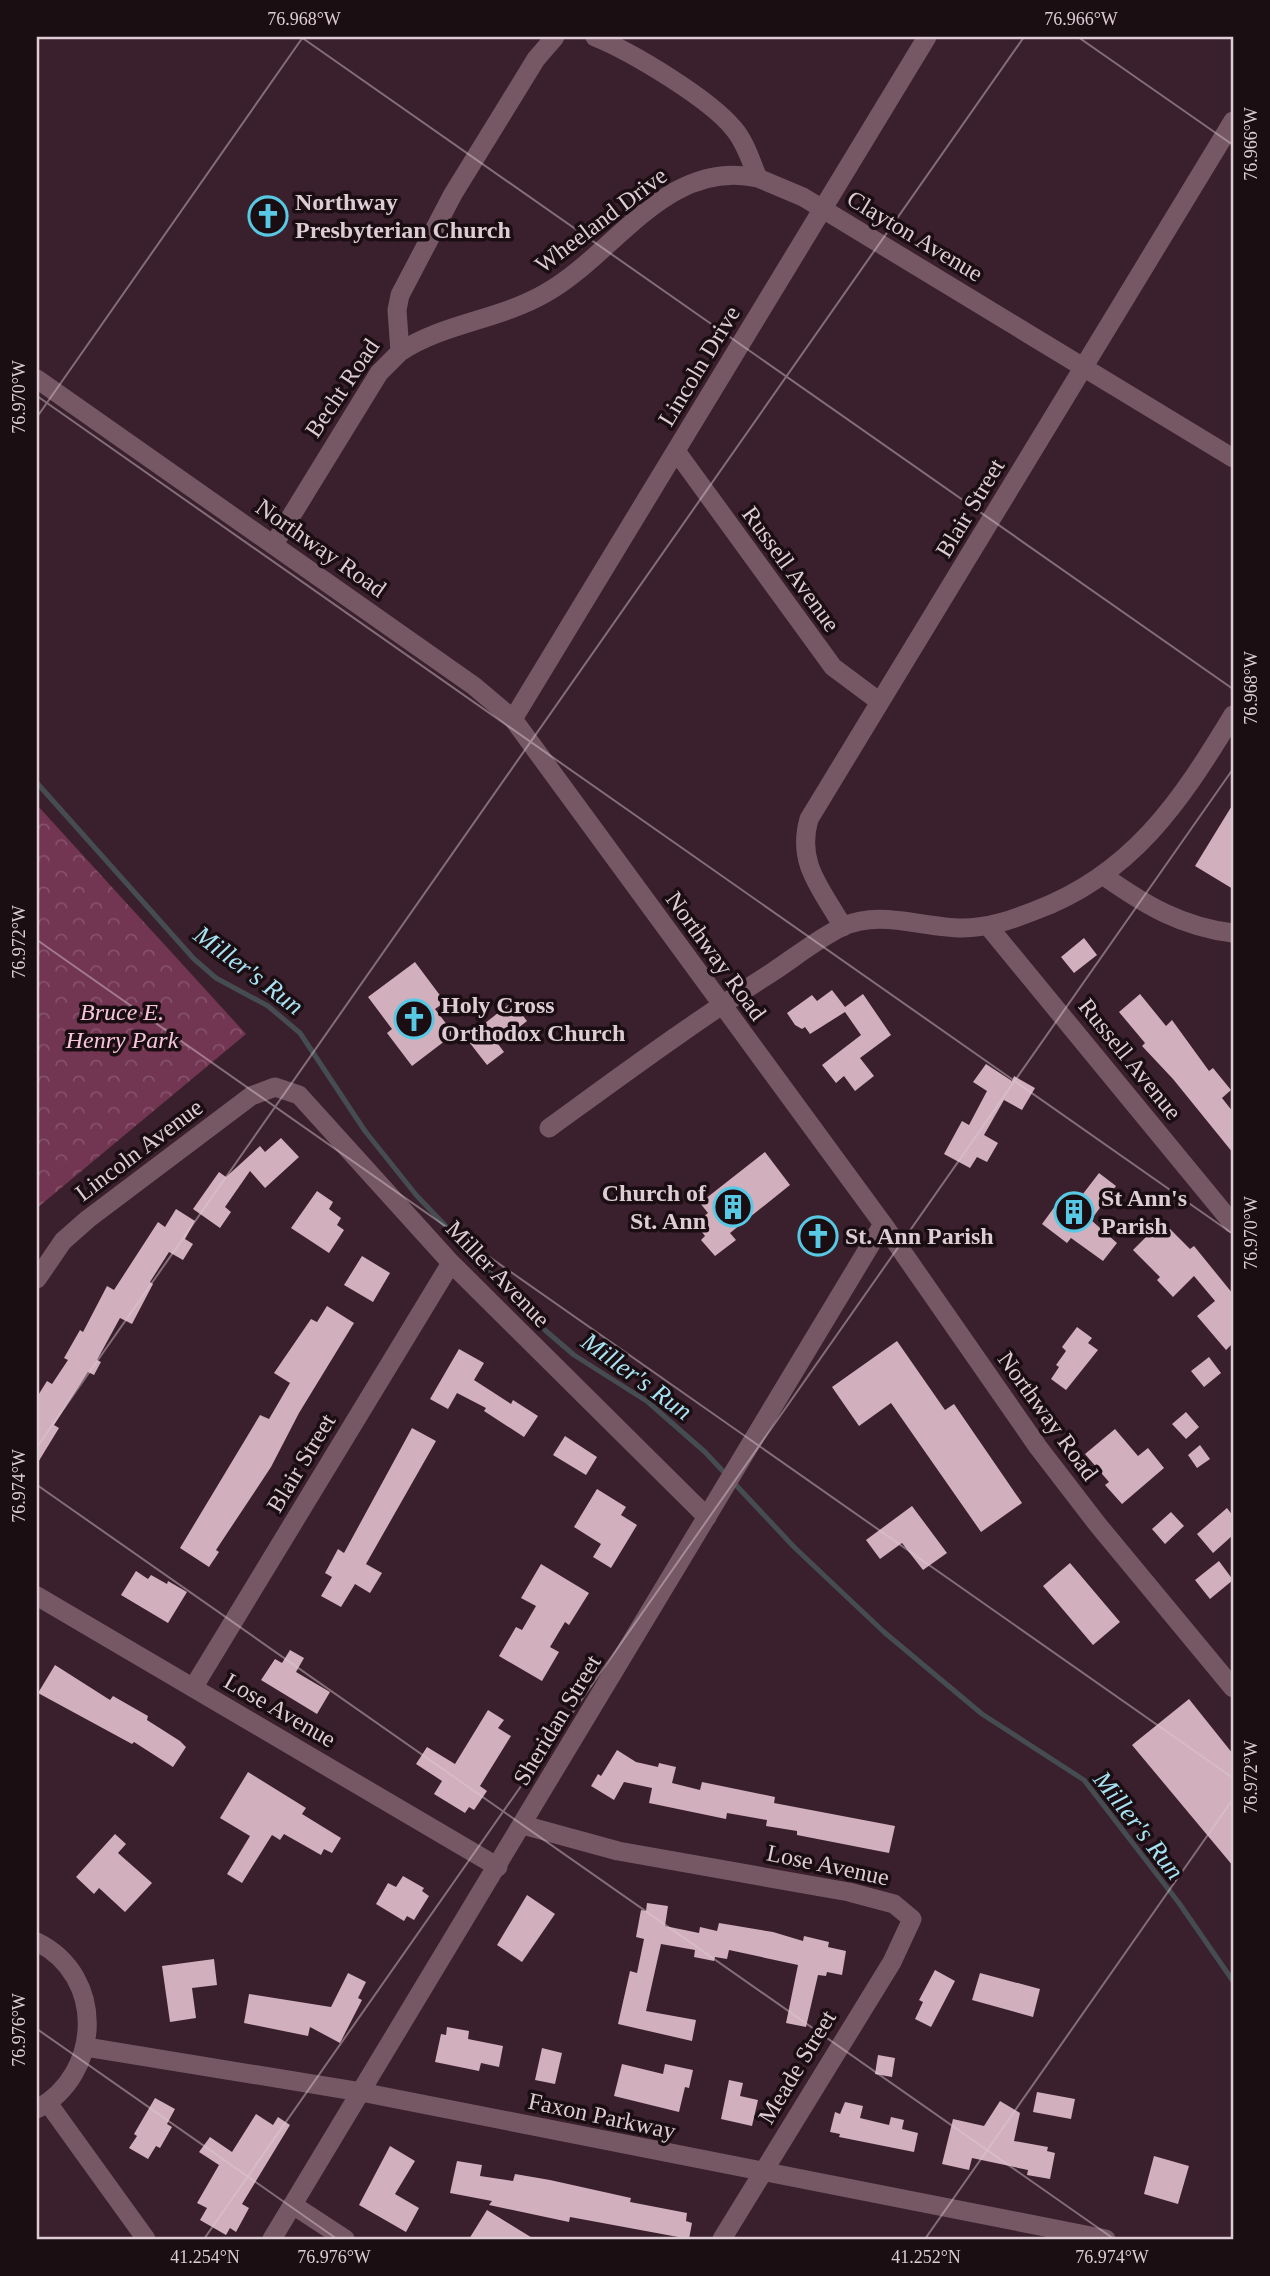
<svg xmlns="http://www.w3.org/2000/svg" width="1270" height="2276" viewBox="0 0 1270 2276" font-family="Georgia,serif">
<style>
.park{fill:url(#park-crowns)}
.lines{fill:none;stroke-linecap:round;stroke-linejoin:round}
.stream{stroke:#464d52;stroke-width:5}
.building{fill:#d1afbd}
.minor{stroke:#765865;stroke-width:19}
.tertiary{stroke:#765865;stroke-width:19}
.ticks{fill:none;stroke:#ddccd3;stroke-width:2;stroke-opacity:0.45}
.labels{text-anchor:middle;stroke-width:7;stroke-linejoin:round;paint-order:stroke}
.poi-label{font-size:24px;font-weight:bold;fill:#ddccd3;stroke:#1a0e13;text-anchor:start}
.street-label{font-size:24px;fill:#ddccd3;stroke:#1a0e13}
.park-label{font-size:24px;font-style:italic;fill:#f8c6db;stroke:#1a0e13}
.water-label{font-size:26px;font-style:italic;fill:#a8e3f3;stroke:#1a0e13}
.neatline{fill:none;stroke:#ddccd3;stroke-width:2.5}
.ticks-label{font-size:18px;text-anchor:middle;fill:#ddccd3}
</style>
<defs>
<pattern id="park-crowns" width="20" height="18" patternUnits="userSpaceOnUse" patternTransform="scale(1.75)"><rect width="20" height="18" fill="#723552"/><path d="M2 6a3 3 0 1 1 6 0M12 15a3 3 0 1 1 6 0" fill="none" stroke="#86516a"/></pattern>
</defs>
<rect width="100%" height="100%" fill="#3a202c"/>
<path class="park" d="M37,805l209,229 -209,174z"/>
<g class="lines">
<path class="stream" d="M37,783l157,176 22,19 52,28 32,27 65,98 52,65 129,135 28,24 74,47 57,50 89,95 90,85 98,82 102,66 95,123 54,78"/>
</g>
<path class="building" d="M1233,804v85l-38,-23z
M1084,938l13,17 -23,18 -13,-16z
M415,962l30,40 -10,7 19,25 -42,32 -25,-33 5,-4 -24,-32z
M832,990l13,17 18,-13 28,41 -31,23 14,18 -19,15 -11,-15 -8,7 -14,-18 39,-30 -16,-23 -35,22 -5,-7 -3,2 -7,-4 -8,-12 25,-18 5,6z
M1140,994l26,32 6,-6 37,51 4,-3 18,22 -9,8 11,14v41l-60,-74 -31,-33 3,-3 -26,-31z
M512,1002l15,19 -29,23 6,8 -17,13 -21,-27z
M986,1064l26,17 2,-5 21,12 -13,22 -18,-10 -20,35 14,8 -11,19 -10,-5 -7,11 -26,-14 18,-33 7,4 18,-34 -14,-9z
M281,1138l18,19 -34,31 -15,-17 -25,36 6,5 -11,16 -27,-19 26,-37 7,5 34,-31 5,6z
M765,1152l25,33 -60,48 6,7 -21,16 -14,-16 4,-4 -10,-13 13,-10 -8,-10z
M1099,1173l17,13 -25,34 26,23 -14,18 -32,-23 -4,5 -25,-19 22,-30 12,9z
M317,1191l16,11 -4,7 12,9 -4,7 7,5 -15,23 -38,-25z
M176,1209l19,12 -10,18 8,5 -10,16 -14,-8 -19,30 3,2 -21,40 -12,-6 -23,42 4,2 -7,13 -6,-3 -34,53 5,3 -22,36v-67l10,-16 5,3 16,-24 -4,-2 16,-28 3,2 24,-46 7,4 44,-68 7,5z
M1162,1221l28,28 4,-3 39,48v49l-7,7 -29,-34 18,-15 -21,-25 -21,21 -16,-17 3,-3 -27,-27z
M362,1256l28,17 -17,29 -29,-17z
M327,1306l27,17 -55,90 -28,54 -55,83 3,2 -10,15 -29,-19 80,-133 9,4 21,-36 -16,-10 37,-54 6,3z
M1077,1327l15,11 -4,5 10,7 -32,40 -15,-11 8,-12 -3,-2 10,-14 -4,-4z
M897,1341l48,69 9,-6 68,99 -41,29 -90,-129 -32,23 -27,-39z
M459,1349l25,14 -10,17 37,24 2,-4 25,16 -14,21 -40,-26 2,-3 -29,-15 -9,16 -18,-10z
M1209,1357l12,16 -17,14 -13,-16z
M1186,1412l13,15 -13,12 -14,-15z
M412,1428l24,13 -70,123 16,9 -12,20 -15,-9 -14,23 -20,-11 11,-19 -7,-4 13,-24 6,4z
M1115,1429l23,27 10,-8 16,20 -42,36 -17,-19 4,-3 -24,-28z
M565,1436l32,21 -11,18 -33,-20z
M1200,1445l10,14 -13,9 -9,-13z
M597,1489l29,18 -5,8 16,10 -26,43 -18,-11 8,-13 -27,-17z
M912,1506l35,47 -24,17 -21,-27 -22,16 -14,-19z
M1227,1508l6,8v19l-20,18 -16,-19z
M1171,1512l13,14 -19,18 -13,-15z
M1219,1561l14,19 -23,19 -15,-19z
M1070,1563l50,59 -27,23 -50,-59z
M541,1564l48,29 -20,32 -4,-3 -15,25 9,5 -17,29 -43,-25 17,-29 6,3 14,-24 -15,-8z
M136,1571l12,8 3,-4 16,9 1,-3 19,11 -19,31 -47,-28z
M290,1650l14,8 -8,14 34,20 -13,22 -56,-34 14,-21 7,4z
M55,1665l55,35 3,-4 35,20 -1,4 33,21 6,6 -13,20 -39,-25 -2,2 -94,-51z
M1189,1699l44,55v112l-101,-121z
M488,1710l16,10 -6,8 13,8 -31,50 7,5 -13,19 -5,-3 -4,6 -31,-19 8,-13 -26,-17 11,-17 28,17z
M617,1750l19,12 22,5 1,-4 17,4 -4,16 28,7 2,-8 73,15 -1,6 121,23 -6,27 -92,-18v-4l-31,-5 1,-6 -40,-7 -1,6 -77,-16 3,-15 -28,-6 -10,18 -23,-14 7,-12 3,2z
M248,1772l58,36 -4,6 39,24 -9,15 -8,-4 -3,6 -37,-21 -4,6 -8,-5 -30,48 -15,-9 23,-38 -30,-18z
M115,1834l11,10 -8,9 34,30 -27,29 -26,-24 -5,6 -18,-17z
M403,1876l21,12 -2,3 7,5 -15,24 -7,-4 -3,5 -28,-17 12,-21 8,4z
M527,1895l28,19 -33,48 -25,-17z
M647,1903l21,3 -3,20 34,7 1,-6 17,4 2,-8 54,9 30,9 1,-5 25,6 -1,5 18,4 -4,24 -15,-3 -1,4 -8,-1 -12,52 -20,-4 12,-58 -69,-15 -2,9 -12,-2 -1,4 -20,-4 1,-7 -34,-6 -15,67 50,9 -4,21 -74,-17 12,-53 7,2 7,-34 -8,-2 5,-27 5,1z
M214,1959l3,26 -25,3 4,30 -26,4 -8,-56z
M935,1970l20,11 -24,46 -16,-8 8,-17 -4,-2z
M348,1973l18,9 -8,16 4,2 -22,43 -30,-16 -2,9 -64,-13 5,-29 82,13z
M980,1973l60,16 -7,28 -61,-17z
M447,2027l22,4 -1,8 35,7 -4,21 -18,-4 -2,8 -44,-9 6,-28 5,1z
M542,2048l20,5 -7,31 -20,-4z
M878,2055l17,3 -3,19 -17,-3z
M622,2064l41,10 2,-10 28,6 -4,18 -4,-1 -6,25 -65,-16z
M729,2080l14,3 -3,13 18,4 -6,26 -31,-7z
M1037,2092l38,7 -4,20 -38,-7z
M155,2098l20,11 -8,15 5,3 -12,21 -4,-2 -8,13 -19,-11 8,-12 -3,-2z
M1000,2101l20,12 -6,28 34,6 -1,4 8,2 -5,26 -23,-4 1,-5 -56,-12 -3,12 -27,-6 11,-45 31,7z
M845,2102l18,4 -3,12 29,7 2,-8 13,3 -2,9 16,4 -4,19 -75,-15 1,-3 -10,-2 5,-20 5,2z
M256,2114l17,11 5,-8 12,8 -48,79 7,4 -13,24 -6,-4 -4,7 -26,-15 7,-12 -10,-5 22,-38 -20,-13 11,-15 22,15z
M390,2146l25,15 -20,33 24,14 -13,24 -47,-27z
M1154,2156l35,10 -11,38 -34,-10z
M457,2161l25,4 -2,11 33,5 2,-7 35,6 81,18 -1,4 57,11 -1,8 6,2 -3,16 -119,-22 -1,5 -80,-17 3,-4 -42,-8z
M487,2210l47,29h-65z"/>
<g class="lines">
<path class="minor" d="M595,37c37,15 115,62 139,92 12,14 17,33 24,49l45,19 430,261
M400,352c44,-29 98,-32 144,-58 70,-38 122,-137 214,-116
M676,451l157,216 47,35
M274,544l105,-171 21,-21 -3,-42 3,-15 53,-101 83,-135 19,-22
M1104,876c41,29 78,51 129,57
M988,926l245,298
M843,927c-21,-38 -47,-63 -34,-108l424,-698
M549,1128c73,-53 146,-107 222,-155 23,-15 46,-34 71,-46 38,-18 80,1 120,1 26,0 49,-8 72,-17 98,-36 147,-110 199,-196
M37,1279l26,-38 25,-22 163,-123 24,-9 24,8 152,168 256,254
M37,1596l461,271
M193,1688l258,-425
M523,1825l95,26 231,41 45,12 18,15 -20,43 -170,277
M37,1942c69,34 65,132 0,167
M86,2047l275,45 745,147
M48,2103l98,136
M293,2205l52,34"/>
<path class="tertiary" d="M37,379l437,307 39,33 370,505 155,223 60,78 135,163
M513,719l414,-682
M272,2239l611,-1015"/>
</g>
<path class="ticks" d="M301,37l932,652M1078,37l155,108M37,396l1196,838M37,417l266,-380M37,940l1196,838M37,1447l987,-1410M37,1485l1077,754M37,2029l300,210M204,2239l1029,-1470M925,2239l308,-440"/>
<defs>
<g id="church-ring" transform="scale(2.0125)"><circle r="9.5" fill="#1a0e13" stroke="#58c9e4" stroke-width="1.5"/><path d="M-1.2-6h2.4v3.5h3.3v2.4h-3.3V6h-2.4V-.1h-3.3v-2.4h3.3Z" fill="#58c9e4"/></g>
<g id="building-ring" transform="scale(2.0125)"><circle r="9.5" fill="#1a0e13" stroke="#58c9e4" stroke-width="1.5"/><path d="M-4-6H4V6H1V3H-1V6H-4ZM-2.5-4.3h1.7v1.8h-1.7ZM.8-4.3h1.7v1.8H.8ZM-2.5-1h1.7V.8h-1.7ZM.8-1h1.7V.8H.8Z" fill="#58c9e4"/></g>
</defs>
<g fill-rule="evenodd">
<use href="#church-ring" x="268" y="216"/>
<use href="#church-ring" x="414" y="1019"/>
<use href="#building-ring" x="733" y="1207"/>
<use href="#building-ring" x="1074" y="1212"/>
<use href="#church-ring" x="818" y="1236"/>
</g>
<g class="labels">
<g class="poi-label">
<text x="295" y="210">Northway<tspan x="295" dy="28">Presbyterian Church</tspan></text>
<text x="441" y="1013">Holy Cross<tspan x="441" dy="28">Orthodox Church</tspan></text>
<text x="706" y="1201" text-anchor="end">Church of<tspan x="706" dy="28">St. Ann</tspan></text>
<text x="1101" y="1206">St Ann's<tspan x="1101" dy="28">Parish</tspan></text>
<text x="845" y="1244">St. Ann Parish</text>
</g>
<g class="street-label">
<text transform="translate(601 220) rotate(-37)" y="8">Wheeland Drive</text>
<text transform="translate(915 236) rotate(31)" y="8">Clayton Avenue</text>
<text transform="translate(699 366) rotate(-59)" y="8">Lincoln Drive</text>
<text transform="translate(342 388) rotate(-56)" y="8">Becht Road</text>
<text transform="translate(970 508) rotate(-59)" y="8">Blair Street</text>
<text transform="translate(321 548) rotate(35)" y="8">Northway Road</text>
<text transform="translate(791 569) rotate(54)" y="8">Russell Avenue</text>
<text transform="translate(716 956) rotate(54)" y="8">Northway Road</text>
<text transform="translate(1130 1059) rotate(51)" y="8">Russell Avenue</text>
<text transform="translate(139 1150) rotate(-37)" y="8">Lincoln Avenue</text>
<text transform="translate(498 1274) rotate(46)" y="8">Miller Avenue</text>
<text transform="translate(1048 1416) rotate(54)" y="8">Northway Road</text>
<text transform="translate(301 1463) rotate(-59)" y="8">Blair Street</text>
<text transform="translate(280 1710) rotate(30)" y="8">Lose Avenue</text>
<text transform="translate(557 1720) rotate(-59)" y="8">Sheridan Street</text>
<text transform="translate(828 1865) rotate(12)" y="8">Lose Avenue</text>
<text transform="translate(797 2067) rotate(-59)" y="8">Meade Street</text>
<text transform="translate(602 2116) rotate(12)" y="8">Faxon Parkway</text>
</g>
<g class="park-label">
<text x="122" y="1020">Bruce E.<tspan x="122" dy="28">Henry Park</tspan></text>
</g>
<g class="water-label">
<text transform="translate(249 970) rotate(37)" y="9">Miller's Run</text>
<text transform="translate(637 1376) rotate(36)" y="9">Miller's Run</text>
<text transform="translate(1139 1825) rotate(52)" y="9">Miller's Run</text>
</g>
</g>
<rect width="1270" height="2276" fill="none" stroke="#1a0e13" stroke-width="77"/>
<rect x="38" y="38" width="1194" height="2200" class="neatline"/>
<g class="ticks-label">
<text x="304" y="25">76.968°W</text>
<text x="1081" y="25">76.966°W</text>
<text transform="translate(1251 144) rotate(-90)" y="6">76.966°W</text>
<text transform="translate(19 397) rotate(-90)" y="6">76.970°W</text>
<text transform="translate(1251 688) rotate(-90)" y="6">76.968°W</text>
<text transform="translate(19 942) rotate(-90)" y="6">76.972°W</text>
<text transform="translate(1251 1233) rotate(-90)" y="6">76.970°W</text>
<text transform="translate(19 1486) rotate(-90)" y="6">76.974°W</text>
<text transform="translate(1251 1777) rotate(-90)" y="6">76.972°W</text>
<text transform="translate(19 2030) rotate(-90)" y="6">76.976°W</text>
<text x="205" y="2263">41.254°N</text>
<text x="334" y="2263">76.976°W</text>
<text x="926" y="2263">41.252°N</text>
<text x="1112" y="2263">76.974°W</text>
</g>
</svg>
